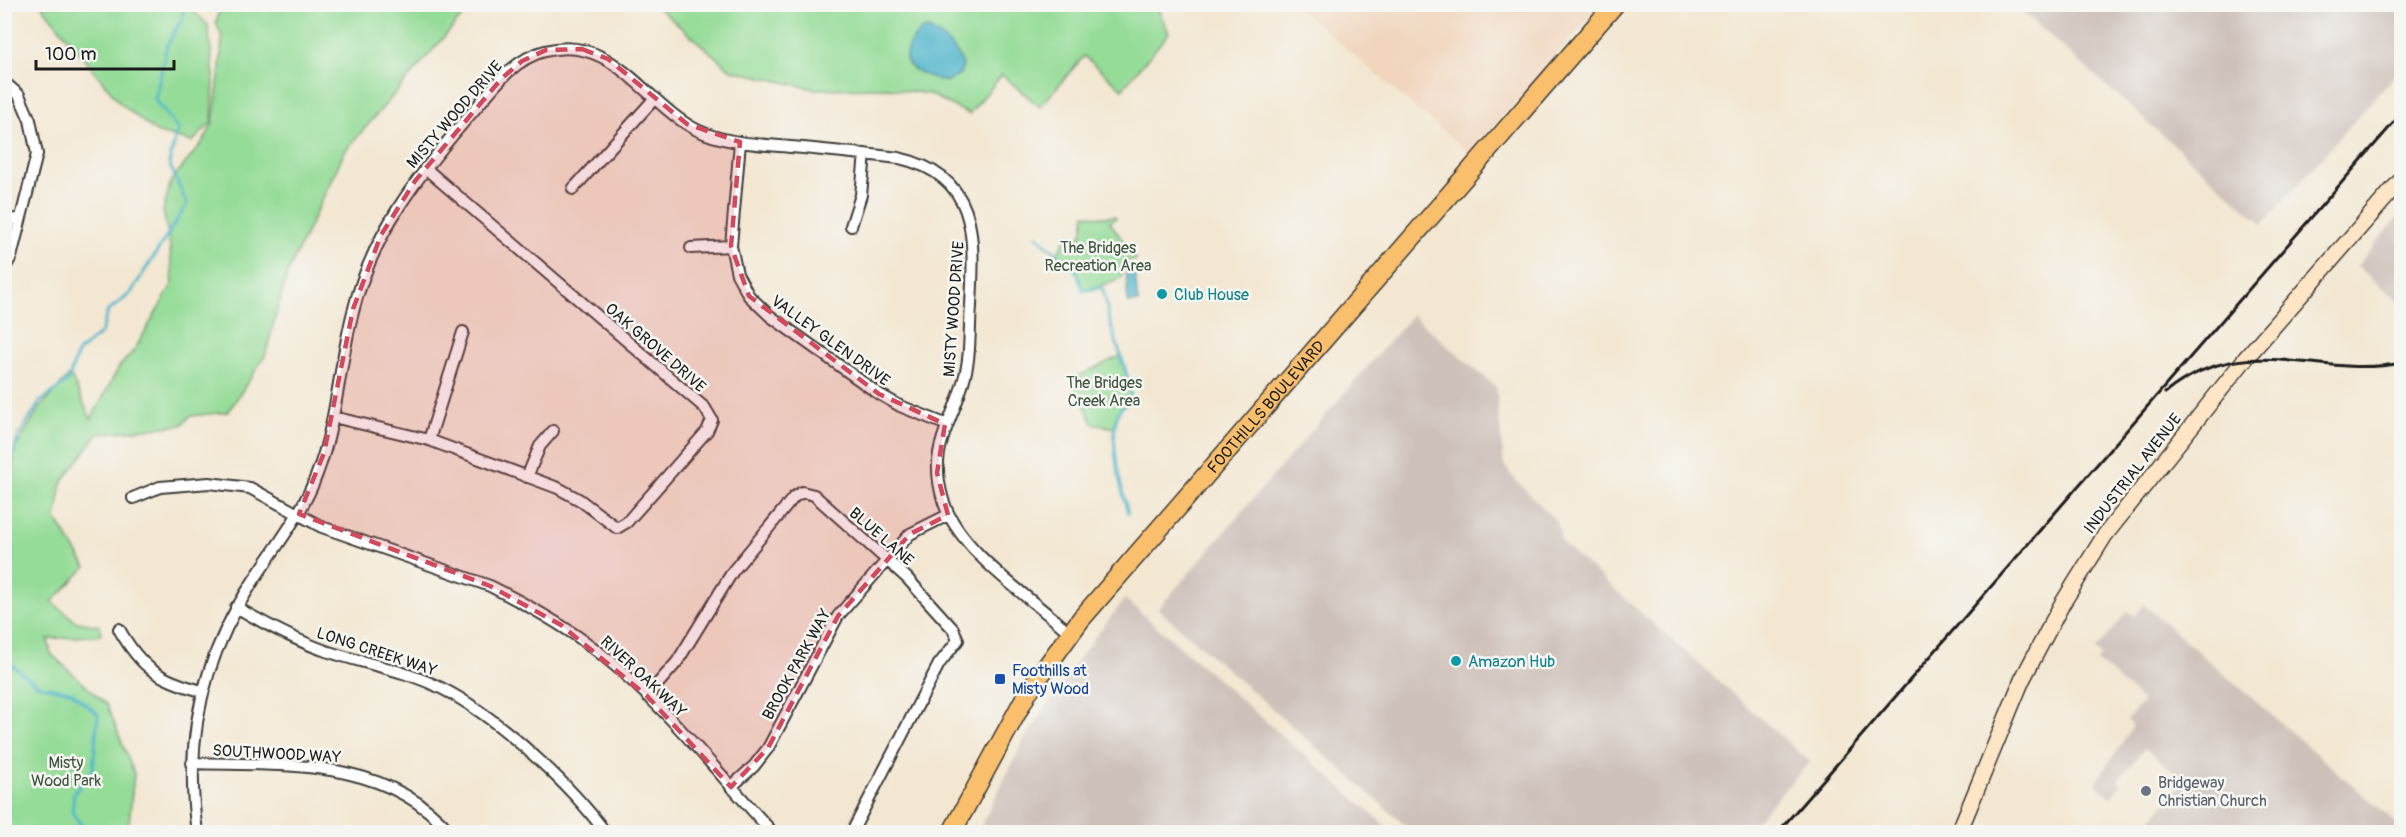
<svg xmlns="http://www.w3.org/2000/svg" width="2406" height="837" viewBox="0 0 2406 837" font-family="Pangolin,sans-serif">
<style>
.built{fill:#f1d5bd}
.industrial{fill:#cec1ba}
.green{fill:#94dc97;stroke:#587c5a;stroke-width:1.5}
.water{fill:#4cb4cb;stroke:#346874;stroke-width:1.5}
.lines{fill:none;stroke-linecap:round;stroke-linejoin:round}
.stream{stroke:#4cb4cb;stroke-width:3}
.street-casing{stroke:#3c3a37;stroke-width:14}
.secondary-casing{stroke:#3c3a37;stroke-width:18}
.primary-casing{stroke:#3c3a37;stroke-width:21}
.street{stroke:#fff;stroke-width:10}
.secondary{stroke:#fde5c5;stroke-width:15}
.primary{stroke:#f9bf6d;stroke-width:18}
.rail{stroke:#1c1c1c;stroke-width:3}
.marked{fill:#d1495b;fill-opacity:0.2;stroke:#d1495b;stroke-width:4.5;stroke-dasharray:12 8;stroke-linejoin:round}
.culture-dot{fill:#0f9aa8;stroke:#f6f6f2;stroke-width:2}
.transit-dot{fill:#1a4fb4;stroke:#f6f6f2;stroke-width:2}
.worship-dot{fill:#6b7280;stroke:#f6f6f2;stroke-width:2}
.labels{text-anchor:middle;stroke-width:5;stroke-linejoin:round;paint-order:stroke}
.street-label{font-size:16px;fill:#1c1c1c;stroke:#f6f6f2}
.park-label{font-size:16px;fill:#405641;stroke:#f6f6f2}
.culture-label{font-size:16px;fill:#0d838f;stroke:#f6f6f2;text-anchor:start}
.transit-label{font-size:16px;fill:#164399;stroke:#f6f6f2;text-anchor:start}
.worship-label{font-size:16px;fill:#5b616d;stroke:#f6f6f2;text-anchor:start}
</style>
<rect width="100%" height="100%" fill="#f6f6f2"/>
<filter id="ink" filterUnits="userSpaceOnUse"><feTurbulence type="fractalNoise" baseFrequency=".0167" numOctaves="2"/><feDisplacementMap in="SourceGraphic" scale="12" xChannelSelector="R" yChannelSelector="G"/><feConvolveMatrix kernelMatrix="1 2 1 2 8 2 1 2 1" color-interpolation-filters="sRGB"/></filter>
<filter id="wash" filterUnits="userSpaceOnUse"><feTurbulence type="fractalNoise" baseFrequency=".008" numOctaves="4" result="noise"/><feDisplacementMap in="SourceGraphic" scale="24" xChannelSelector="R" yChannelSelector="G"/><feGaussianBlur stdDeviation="1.35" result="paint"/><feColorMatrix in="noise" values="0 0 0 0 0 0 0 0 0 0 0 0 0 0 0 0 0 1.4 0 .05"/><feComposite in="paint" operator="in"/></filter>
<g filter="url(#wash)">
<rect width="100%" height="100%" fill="#f3e7d2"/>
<path class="built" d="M1295,5h306l-131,149z"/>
<path class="industrial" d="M2015,5h386v63l-138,156z
M2401,214v89l-44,-37z
M1412,315l84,72 8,78 8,11 45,46 5,21 248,219 -64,70h-333l-255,-223z
M1125,599l268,233h-415l46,-92 56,-84z
M2144,605l257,222v5h-247l-8,-6 38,-45 -39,-33 -27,32 4,4 -11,13 -16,-14 37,-55v-3l-5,-5 16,-19 -46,-40 5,-6 -7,-5 33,-39 6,5z"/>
<path class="green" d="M41,5h146l21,20 6,52 -2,45 -20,20 -36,-10 -36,-29z
M221,5h251l-127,146 -58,123 -22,82 -37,56 -38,4 -8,9 -84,9 -36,48 -6,37 30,48 -34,35 25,20 23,4 1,9 -53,4 3,15 56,51 27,68 -6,59h-123v-322l10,-61 24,-40 31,-35 21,45 28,-52 16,-18 38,-66 -4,-44 -6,-28 8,-30 34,-42 8,-17 7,-51 2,-34 -6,-14z
M655,5h501l13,28 -47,56 -38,-33 -44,51 -38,-32 -33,39 -40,-20 -41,-6 -74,1 -83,-19z
M1085,214l16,3 14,-1 1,2 -6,4 26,38 -12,1 -3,17 -31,12 -7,1 -6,-19 -21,-17 13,-21 8,4 5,-3z
M1120,356l9,25 2,18 -13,13 -3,16 -22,-5 -17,-34 2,-13z"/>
<path class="water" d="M927,28c14,7 34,24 36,39l-3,7 -13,8c-10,-3 -24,-6 -32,-12 -20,-12 -2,-36 12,-42z
M1135,271l3,31 -10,1 -2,-30z"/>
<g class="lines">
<path class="stream" d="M1037,236l40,36 6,19 18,-4c6,8 5,22 8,32 7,27 20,52 22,80 -4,4 -11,9 -13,14 -10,24 3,75 10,100
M4,486l14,-49 22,-35 28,-21 10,-29 23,-19 7,-22 22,-17 57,-90 -18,-41 9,-34 -23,-29 12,-55 15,-26 2,-15
M4,659l34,26 33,7 27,22 -5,56 -19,23 -2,19 14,20"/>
</g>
</g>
<g filter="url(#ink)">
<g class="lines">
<g class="street-casing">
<path id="street" d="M4,82l15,13 11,25 7,34 -26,103 -7,12
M740,142l-9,104 6,28 12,22 21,20 109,78 21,12 45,18
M573,189l82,-91
M4,218l15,2
M851,226l10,-31 4,-41
M691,248l40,-2
M333,417l96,23 129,48 22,12 37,28 10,-6 80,-91 5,-11 -7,-12 -280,-240
M429,440l34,-108
M527,477l13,-31 13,-15
M133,498l27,-11 49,-4 41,5 72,39 168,59c38,19 76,40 110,67 64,51 117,119 172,179
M236,607c29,17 58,33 90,44 39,13 80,19 117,38 53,27 127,95 162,143
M119,629c22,39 40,51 83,62
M647,696l30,-34 56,-91 61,-74 8,-5 12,3 93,83 46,51 5,11 -19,24 -87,168
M192,763c91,3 193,-7 258,69
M731,787l23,-21 14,-18 70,-132 72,-82 38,-19
M197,832c-13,-89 5,-173 55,-249 23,-36 50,-68 65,-109 20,-52 22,-109 36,-162 19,-78 65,-137 116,-196 22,-25 43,-57 76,-65 68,-18 100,53 152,79 29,14 63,14 94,17 36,3 72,7 108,11 82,19 75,82 72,148 -2,24 0,50 -7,73 -12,47 -37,67 -21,121 15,51 87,97 127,133"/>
</g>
<g class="secondary-casing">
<path id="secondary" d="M1959,832l63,-152 40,-76 43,-69 140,-176 157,-180"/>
</g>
<g class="primary-casing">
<g id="primary">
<path id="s1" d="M952,832l76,-140 53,-73 534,-615"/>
</g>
</g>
<use href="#street" class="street"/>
<use href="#secondary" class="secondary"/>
<use href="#primary" class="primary"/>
<path class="rail" d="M2165,393c80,-65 150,-13 237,-30
M1778,832l624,-719"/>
</g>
</g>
<path class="marked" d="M582,49l26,10 79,65 53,18 -9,104 18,50 130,98 66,30 -8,49 11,42 -38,19 -72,82 -70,132 -37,39 -84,-91 -86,-71 -71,-39 -191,-72 25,-61 29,-144 28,-74 34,-54 87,-103 20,-17 24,-11z"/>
<g class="culture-dot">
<circle cx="1162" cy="294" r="6"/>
<circle cx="1456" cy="661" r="6"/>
</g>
<rect class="transit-dot" x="994" y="673" width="12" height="12" rx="3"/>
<circle class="worship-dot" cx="2146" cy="791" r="6"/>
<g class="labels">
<g class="street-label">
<text transform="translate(454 114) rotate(-49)" y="6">MISTY WOOD DRIVE</text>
<text transform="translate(953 309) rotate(-86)" y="6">MISTY WOOD DRIVE</text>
<text transform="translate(831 340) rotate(36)" y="6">VALLEY GLEN DRIVE</text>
<text transform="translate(656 347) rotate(41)" y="6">OAK GROVE DRIVE</text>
<text dy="6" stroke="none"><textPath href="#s1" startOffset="531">FOOTHILLS BOULEVARD</textPath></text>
<text transform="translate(2132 473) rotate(-52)" y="6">INDUSTRIAL AVENUE</text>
<text transform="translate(882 536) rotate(41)" y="6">BLUE LANE</text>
<text transform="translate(377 651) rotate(18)" y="6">LONG CREEK WAY</text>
<text transform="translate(796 664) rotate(-61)" y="6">BROOK PARK WAY</text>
<text transform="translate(644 676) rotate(43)" y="6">RIVER OAK WAY</text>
<text transform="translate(277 753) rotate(3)" y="6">SOUTHWOOD WAY</text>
</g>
<g class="park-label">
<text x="1098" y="253">The Bridges<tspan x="1098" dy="18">Recreation Area</tspan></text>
<text x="1104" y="388">The Bridges<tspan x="1104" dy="18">Creek Area</tspan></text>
<text x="66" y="768">Misty<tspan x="66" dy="18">Wood Park</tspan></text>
</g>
<g class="culture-label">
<text x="1174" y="300">Club House</text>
<text x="1468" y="667">Amazon Hub</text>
</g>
<g class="transit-label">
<text x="1012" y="676">Foothills at<tspan x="1012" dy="18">Misty Wood</tspan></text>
</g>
<g class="worship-label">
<text x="2158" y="788">Bridgeway<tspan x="2158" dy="18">Christian Church</tspan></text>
</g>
</g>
<rect width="2406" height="837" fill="none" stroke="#f6f6f2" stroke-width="24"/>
<path d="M36 60v9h138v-9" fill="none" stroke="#1c1c1c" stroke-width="3"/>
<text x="45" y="60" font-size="18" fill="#1c1c1c" stroke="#f6f6f2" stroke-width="4.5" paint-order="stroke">100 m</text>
</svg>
